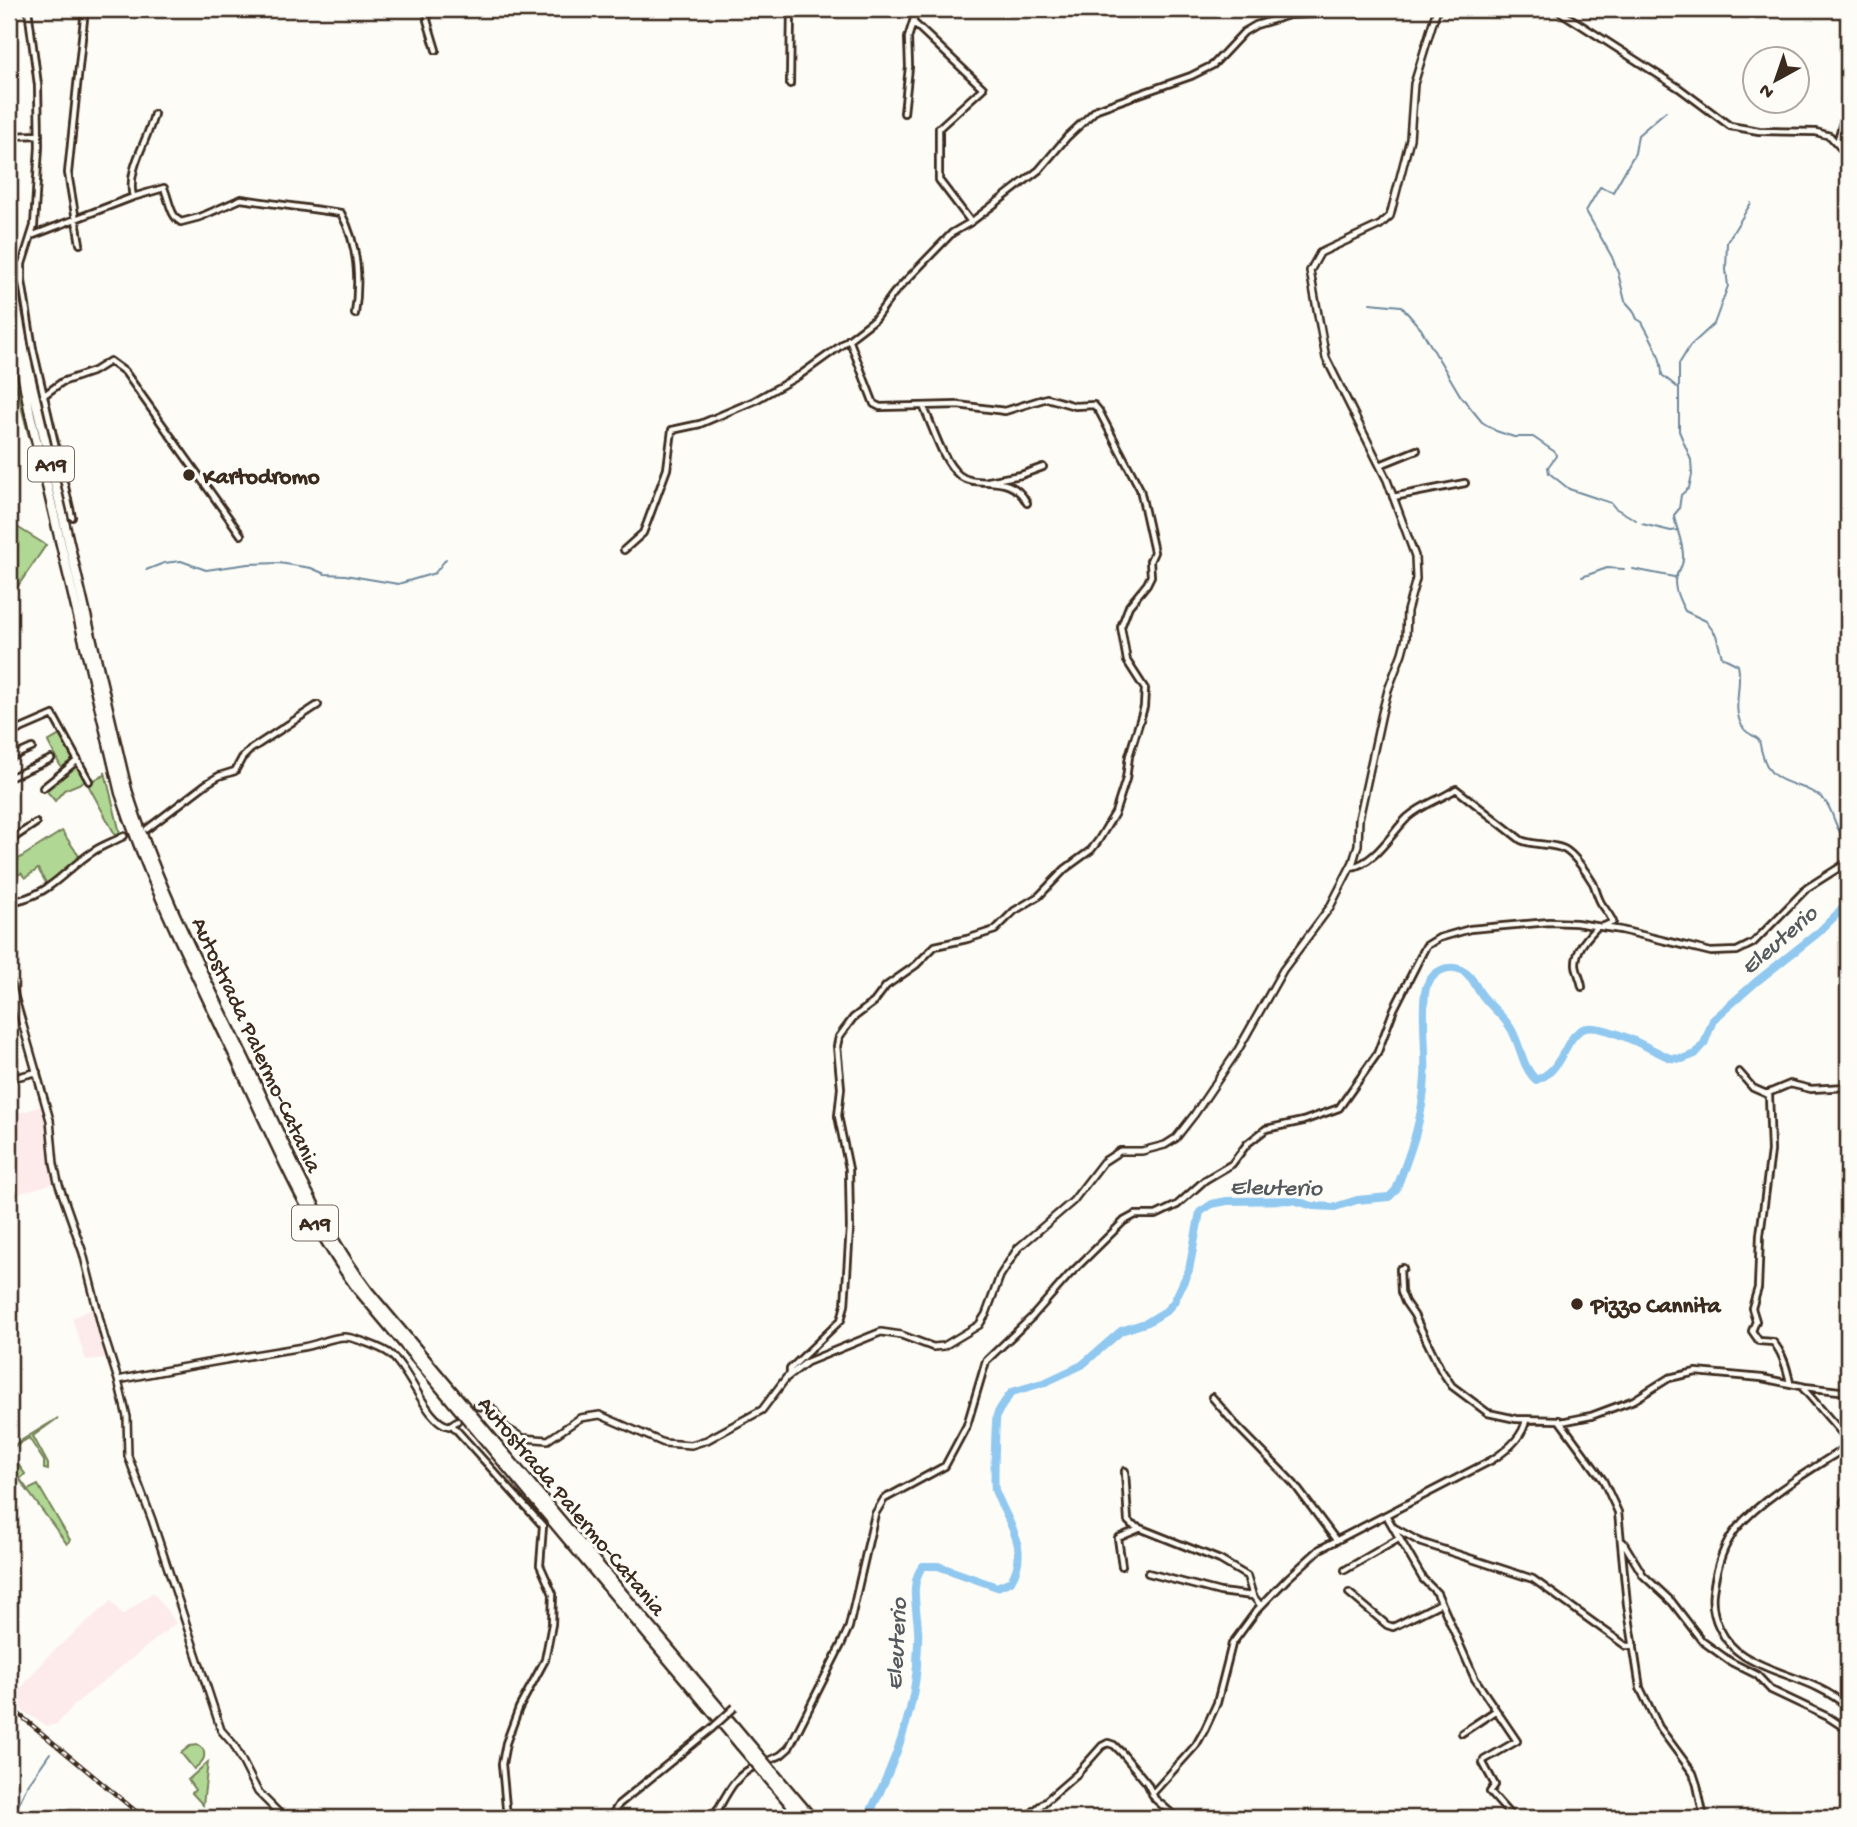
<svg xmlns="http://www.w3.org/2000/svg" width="1857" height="1827" viewBox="0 0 1857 1827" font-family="'Gochi Hand',sans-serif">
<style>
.built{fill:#fdebec}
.green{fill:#b0d894;stroke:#768159;stroke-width:2}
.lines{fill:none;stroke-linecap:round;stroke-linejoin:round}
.stream{stroke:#6e899b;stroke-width:2}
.river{stroke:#90c8ef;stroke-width:8}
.minor-casing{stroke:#3b2a1e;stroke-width:10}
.tertiary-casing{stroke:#3b2a1e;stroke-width:10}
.motorway-casing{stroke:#3b2a1e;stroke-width:13}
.minor{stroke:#fdfcf7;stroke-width:4.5}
.tertiary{stroke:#fdfcf7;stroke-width:5}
.motorway{stroke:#fdfcf7;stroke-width:8}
.rail-casing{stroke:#3b2a1e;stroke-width:4.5}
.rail{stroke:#fdfcf7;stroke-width:2;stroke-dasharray:5;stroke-linecap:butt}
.minor-bridge-casing{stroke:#3b2a1e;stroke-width:10;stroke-linecap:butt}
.motorway-bridge-casing{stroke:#3b2a1e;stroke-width:13;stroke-linecap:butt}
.minor-bridge{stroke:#fdfcf7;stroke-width:4.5}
.motorway-bridge{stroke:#fdfcf7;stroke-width:8}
.poi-dot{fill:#3b2a1e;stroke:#fdfcf7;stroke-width:2.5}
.labels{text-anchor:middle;stroke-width:6;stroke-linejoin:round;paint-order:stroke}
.shield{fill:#fdfcf7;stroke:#75695f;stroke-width:2}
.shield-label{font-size:21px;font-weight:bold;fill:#3b2a1e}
.poi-label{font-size:23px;font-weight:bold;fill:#3b2a1e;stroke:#fdfcf7;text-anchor:start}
.street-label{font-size:23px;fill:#3b2a1e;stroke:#fdfcf7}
.water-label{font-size:24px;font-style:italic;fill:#54595d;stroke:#fdfcf7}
</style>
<rect width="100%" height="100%" fill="#fdfcf7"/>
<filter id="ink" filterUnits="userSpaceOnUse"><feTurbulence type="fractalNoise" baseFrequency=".0143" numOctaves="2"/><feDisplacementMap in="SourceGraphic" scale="14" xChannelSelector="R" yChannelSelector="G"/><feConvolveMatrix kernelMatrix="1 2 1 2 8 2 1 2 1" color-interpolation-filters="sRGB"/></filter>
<g filter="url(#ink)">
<path class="built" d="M42,1106l7,22 5,55 -40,12 -2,-5 3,-2 -6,-25v-18l8,-3 -4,-11 3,-1 -3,-11 -4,1v-4z
M95,1308l13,50 -22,2 -14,-42z
M153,1592l23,31 -102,82 -17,19 -10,2 -24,-15 -10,-13 34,-41 64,-56 12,14z"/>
<path class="green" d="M9,333l23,102 -3,2 -20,-77z
M9,522l37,23 -37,54z
M60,735l14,25 -12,9 -14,-27z
M77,764l9,17 -22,9 -9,11 -10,-12z
M105,772l15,61 4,2 -7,3 -30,-55 18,-8z
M62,831l19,28 -7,2v3l-26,22 -10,-17 -13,9 -4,-5 -12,8v-16z
M58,1418l-25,18 15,28v6l-4,-1v-8l-15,-23 -20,12v-2z
M15,1460l10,14 -5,5 8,11 10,-5 32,55 -3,4 -48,-65 -10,5v-11l8,-5 -2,-3 -6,-1z
M198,1745l5,4c4,10 -2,14 -9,20l-13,-16 9,-7z
M208,1762l-5,43 -11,-12 3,-3 -7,-10z"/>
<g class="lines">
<path class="stream" d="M1666,111l-28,24 -3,18 -22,39 -13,-5 -14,24 26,46 6,16 7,28 8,9 4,9 5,3c9,17 20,33 20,53l15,12
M1751,203l-24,39 -1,28 2,16 -14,38 -24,22 -11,18v67l12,29 1,15 -3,13 -8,7 -2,14 -5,6c2,15 10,28 9,44 0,7 -3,9 -6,15 -6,10 3,28 8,37l21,10 10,14 6,22 16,8c5,21 -8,45 6,64 4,5 11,7 15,11 6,33 13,38 45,48 6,3 14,6 19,11 11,9 9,28 25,43
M1370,303l31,3 20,23 39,66 22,27 14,9 18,6h19l22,15 1,4 -8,11 1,6 20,16 42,14 4,5 21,12
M1642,524l29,7 7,-1
M1633,569l41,8
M146,570l18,-7 17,-2 25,9 42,-6 31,-1 32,5 14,6 20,1 53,9 37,-11 11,-14
M1582,577l25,-9 17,1
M12,1818l15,-32 23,-33"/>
<path class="river" d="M867,1818c24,-46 46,-100 50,-152 0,-13 2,-26 1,-38 -1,-19 -9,-46 5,-62h15l59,21 14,-6c20,-34 -4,-59 -16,-91 -1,-4 0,-70 2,-75 3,-8 10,-16 15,-23l34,-10 36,-17 39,-34 27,-9 18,-11 8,-9 15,-32 11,-58 12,-8 15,-3 66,-1 20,6 22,1 22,-7 32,-3 7,-7c15,-39 27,-71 29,-113 2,-19 -5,-77 2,-92 9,-18 29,-24 43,-8 5,5 7,13 12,18 8,11 21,21 28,32 11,17 11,39 26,53 16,-6 21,-16 29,-30 4,-8 10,-18 18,-21 18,-8 69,21 87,29l12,1 13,-5 9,-10 9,-24 43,-38 63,-50 29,-29"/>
<g class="minor-casing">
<path id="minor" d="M28,9l10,76 1,62 -5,79 -12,38v17l11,68 39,168
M430,9l-3,11 9,30
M1556,9l123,79 51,38 29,5 57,1 14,4 18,20
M914,23l69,65 -44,40v52l32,42
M790,84l1,-75
M904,113l5,-46 -1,-29 9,-29
M11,136l28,-1
M1837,143l11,-39
M133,197c-7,-28 15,-56 21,-83
M31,236l102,-39 31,-9c5,11 6,28 17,34l19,-5 41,-18 100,14c17,31 19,66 14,101
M80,244l-12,-71 17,-164
M43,396l19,-14 32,-11 16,-10 15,11 116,163
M923,406c10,20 19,55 36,69 18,15 51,-5 68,28
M1380,465l37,-15
M988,481l33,-6 22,-8
M1393,497l72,-14
M624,550l19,-17 4,-10 20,-54 5,-39 28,-6 54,-23 46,-26 39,-28 35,-27 20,-27 58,-60 19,-11 68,-52 28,-33 30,-28 94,-33 22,-11 31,-33 12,-7 33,-10 29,-1 12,-5
M9,734l44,-19 36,66
M9,758l23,-10
M9,778l42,-19
M43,788l35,-28
M147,829l59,-45 13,-8 16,-5 7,-13 9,-9 67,-44
M9,841l27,-18
M1351,867c24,-3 41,-35 57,-50 15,-13 32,-17 48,-28l65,51c13,6 30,3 43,9 10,5 23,24 29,34 3,6 4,13 8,20 4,6 9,12 12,19l-11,5
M9,902c42,-6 53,-31 85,-51 9,-6 21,-10 30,-15
M1582,987c-1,-8 -6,-16 -6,-23 0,-15 11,-26 20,-36
M1739,1072l14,16 16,7 2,56 -11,84 -2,53 -6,20 4,13 -4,10 7,10 14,1c10,11 14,26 17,41
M9,1079l28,-7
M1766,1094l24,-10 21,5 37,-2
M9,1183l3,10 -3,15
M1403,1268l-3,1 1,23 4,10 9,13 27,55 11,16 36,27 28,6 43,1 44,60 15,32 9,92 13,84 19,39 34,46 4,12 7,33
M790,1374v-5l51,-49 4,-15 5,-77 -1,-59 -11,-53 3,-28 -4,-42 2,-9 14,-19 21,-16 12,-16 30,-21 19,-19 32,-7 28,-9 19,-19 25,-15 26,-27 26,-19 7,-9 17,-28 11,-34 3,-23 15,-49 1,-18 -18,-28 -6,-34 8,-21 18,-22 4,-8 -1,-15 4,-9 -14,-63 -41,-78 -5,-6 -19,1 -28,-8 -42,13 -47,-6 -78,2 -6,-3 -25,-65
M1801,1386l47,54
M1212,1397l23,27 59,60 42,56
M1561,1422l30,-6 43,-16 35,-22 27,-6 66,6 43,9 43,5
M452,1425l91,101 -3,39 13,29 -1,30 -7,36 -26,48 -13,35 -4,21 5,54
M1848,1446c-34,22 -85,51 -111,82 -14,17 -21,42 -24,64 -3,24 10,51 31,64 34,21 70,22 104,51
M1125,1471l3,50 4,4 88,35 27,16 6,20 8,10
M1848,1495l-4,7 4,4
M1386,1515l37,64 14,14 38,86 42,62 -33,19 -1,3 12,22 -5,7 23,26
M1393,1527l27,15 113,37 93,67h8
M1623,1542l20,33 29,27 30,39 29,21 26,13 14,15 57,27 20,13
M1122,1566l-4,-28 21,-9
M1345,1570l55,-32
M1148,1573l72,19 33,4
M1349,1593l38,32 6,2 48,-24
M1462,1733l33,-22
M766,1762l15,-7 8,-7 52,-103 8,-18 26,-113 9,-15 61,-33 22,-41 19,-64 46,-44 37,-42 55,-54 11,-6h21l21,-10 28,-25 27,-16 15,-20 19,-15 37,-8 36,-13 38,-54 17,-45 32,-63 13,-8 31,-9 79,-7 27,1 45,7 90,22 26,-1 16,-8 54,-55 41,-26
M1152,1794l44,-49 9,-16 12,-26 15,-59 25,-34 31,-32 32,-29 172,-89c14,-9 31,-23 34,-40
M610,1818l9,-14 92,-75
M713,1818c13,-21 20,-43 45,-53
M1026,1818l51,-44 25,-28 6,-3 6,2 8,8 25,30 8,16 22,19"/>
</g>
<g class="tertiary-casing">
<path id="tertiary" d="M9,977l41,143 4,44 4,18 25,71 21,83 14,44 9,37 1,39 24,64 69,210 13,15 24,47 26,26
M118,1380c62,-13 123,-23 185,-33 14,-2 28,-10 42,-10 8,0 38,11 45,17 21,17 36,68 59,72l8,-5
M477,1406l15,2 14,20 17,10 25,2 32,-22 20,-3 64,28 27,2 16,-5 55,-30 24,-32 21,-16 74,-30 20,3 32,12 11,-1 35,-21 7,-11 14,-38 18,-28 55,-47 30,-39 17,-11h22l23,-6 11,-7 18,-23 44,-65 45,-80 47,-63 23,-45 5,-17 1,-26 23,-106 6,-23 14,-37 4,-15 1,-27 9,-32 -1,-23 -28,-76 -61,-122 -16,-87 10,-18 60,-28 10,-9 20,-77 4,-55 23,-75"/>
</g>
<g class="motorway-casing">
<path id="motorway" d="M9,231l4,56 12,68 102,435c29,95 76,183 119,272 37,79 69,158 122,229l378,449
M9,304l21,110 90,379c30,91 74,177 115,264 37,79 70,160 121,230l384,458"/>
</g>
<use href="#minor" class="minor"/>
<use href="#tertiary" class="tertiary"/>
<use href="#motorway" class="motorway"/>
<g class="rail-casing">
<path id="rail" d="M9,1706l135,112"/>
</g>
<use href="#rail" class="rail"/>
<g class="minor-bridge-casing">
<path id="minor-bridge" d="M711,1729l24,-22"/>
</g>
<g class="motorway-bridge-casing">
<path id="motorway-bridge" d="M746,1740l66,78
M740,1745l62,73"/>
</g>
<use href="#minor-bridge" class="minor-bridge"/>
<use href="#motorway-bridge" class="motorway-bridge"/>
</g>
</g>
<g class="poi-dot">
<circle cx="189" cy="475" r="7"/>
<circle cx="1577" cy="1304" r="7"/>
</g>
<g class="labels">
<g class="shield">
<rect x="28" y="446.5" width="46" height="35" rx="5"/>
<rect x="292" y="1205.5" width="46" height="35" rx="5"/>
</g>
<g class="shield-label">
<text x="51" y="471">A19</text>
<text x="315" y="1230">A19</text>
</g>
<g class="poi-label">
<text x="203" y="483">Kartodromo</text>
<text x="1591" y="1312">Pizzo Cannita</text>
</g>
<g class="street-label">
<text transform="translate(258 1044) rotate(65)" y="8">Autostrada Palermo-Catania</text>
<text transform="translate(573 1505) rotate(50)" y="8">Autostrada Palermo-Catania</text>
</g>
<g class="water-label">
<text transform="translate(1778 939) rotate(-41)" y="8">Eleuterio</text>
<text transform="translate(1276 1186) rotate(1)" y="8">Eleuterio</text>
<text transform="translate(895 1644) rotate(-87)" y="8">Eleuterio</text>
</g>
</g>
<rect width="1857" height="1827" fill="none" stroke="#fdfcf7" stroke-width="35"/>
<rect x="18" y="18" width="1822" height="1792" fill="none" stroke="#3b2a1e" stroke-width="2.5" filter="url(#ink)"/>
<g transform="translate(1776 80) rotate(220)"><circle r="33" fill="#fdfcf7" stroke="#afa8a0" stroke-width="2"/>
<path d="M0-5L12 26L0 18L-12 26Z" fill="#3b2a1e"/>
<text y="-10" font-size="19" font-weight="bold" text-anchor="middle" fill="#3b2a1e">N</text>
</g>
</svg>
